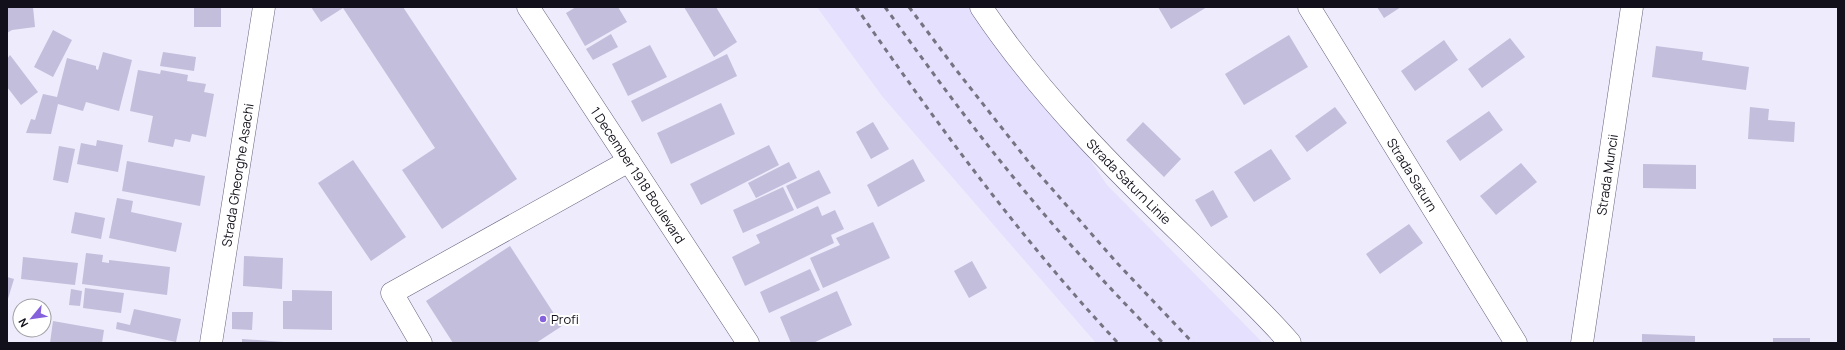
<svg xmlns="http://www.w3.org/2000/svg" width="1845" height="350" viewBox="0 0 1845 350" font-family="Manrope,sans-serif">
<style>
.built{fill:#e5e0fd}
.building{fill:#c3bedb}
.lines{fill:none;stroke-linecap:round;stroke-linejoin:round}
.street-casing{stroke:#67627c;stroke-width:23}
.secondary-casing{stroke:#67627c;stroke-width:23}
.street{stroke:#fff;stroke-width:22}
.secondary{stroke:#fff;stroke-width:22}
.rail{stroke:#767482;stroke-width:3;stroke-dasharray:5 5;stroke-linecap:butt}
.poi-dot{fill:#8561dc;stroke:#fff;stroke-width:1.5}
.labels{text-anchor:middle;stroke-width:4;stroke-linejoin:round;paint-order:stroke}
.street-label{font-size:13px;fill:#12101a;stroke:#fff}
.poi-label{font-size:13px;fill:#12101a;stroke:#fff;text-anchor:start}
</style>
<rect width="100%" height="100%" fill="#edebfc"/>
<path class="built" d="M817,7h169l121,178 156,158h-167l-214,-247z"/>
<path class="building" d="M7,7h26l2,20 -23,3 -5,3z
M194,7h27v20h-27z
M311,7h92l114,172 -75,50 -40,-59 33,-22 -92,-140 -22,14z
M576,7h42l9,15 -42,24 -19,-33z
M684,7h32l21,35 -23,15z
M1158,7h49l-36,22z
M1377,7h24l-17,11z
M53,30l19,10 -19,37 -19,-10z
M611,34l7,13 -25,13 -7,-11z
M1289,35l19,32 -64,38 -19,-31z
M1510,38l15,19 -43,31 -14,-19z
M1444,40l14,20 -43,31 -14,-20z
M650,45l17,32 -39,19 -16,-32z
M1656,46l47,6 -1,8 47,7 -3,23 -94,-13z
M103,52l29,8 -13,51 -33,-9 -3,9 -25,-7 -7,30 -25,-1 5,-14 4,1 8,-26 14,3 10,-39 29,8v3l2,1z
M163,52l33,5 -2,14 -34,-5z
M727,54l10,22 -95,46 -11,-21z
M10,55l28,37 -17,13 -14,-18v-28z
M138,70l22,4 1,-4 27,5 -1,6 19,3 -2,8 10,2 -8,43 -14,-3 -2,8 -15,-3 -2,8 -25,-5 5,-26 -23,-5z
M721,103l14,31 -64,30 -14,-31z
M1335,107l12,16 -40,29 -12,-16z
M1750,107l19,2 -1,11 27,2 -1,20 -46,-3z
M1489,111l14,19 -43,31 -14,-20z
M873,122l16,27 -18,10 -15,-27z
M1143,122l38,37 -17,18 -38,-37z
M97,140l26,5 -5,27 -41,-8 4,-21 15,3z
M769,145l10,20 -78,40 -11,-21z
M59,146l16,3 -7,34 -15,-3z
M1271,149l20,30 -37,23 -20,-30z
M913,159l12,22 -47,26 -11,-22z
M353,160l53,77 -35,24 -53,-78z
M127,161l78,15 -5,30 -78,-15z
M789,162l8,16 -41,20 -8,-15z
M1521,163l16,19 -41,33 -16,-19z
M1643,164l53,1v24l-53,-1z
M819,170l12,23 -34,16 -11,-23z
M783,187l11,23 -51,23 -10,-23z
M1213,190l15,27 -17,10 -16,-27z
M117,198l16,3 -2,11 51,11 -6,29 -67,-14z
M818,206l4,10 13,-6 9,19 -13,6 3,8 -89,43 -13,-29 28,-14 -4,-8z
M75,212l30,6 -4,21 -30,-6z
M873,222l17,36 -67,30 -13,-30 30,-13 -4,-7z
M1409,224l14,19 -43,31 -14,-20z
M510,246l52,80 -26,17h-83l-27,-42z
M86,253l17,2 -1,7 7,1v-3l61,7 -3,28 -85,-11z
M244,256l39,2 -1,31 -39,-3z
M23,257l55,6 -3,22 -54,-6z
M972,261l15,27 -18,10 -15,-27z
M810,269l10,21 -51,23 -9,-21z
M7,277l7,2 -7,23z
M85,288l39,5 -3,20 -38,-5z
M71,289l11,2 -2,15 -11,-1z
M292,290l40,1v39l-49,-1v-28h9z
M837,291l15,34 -39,18h-22l-11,-26z
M134,309l47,10 -5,23 -60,-13 1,-7 13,3z
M232,312h21l-1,18 -20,-1z
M53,321l51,9 -2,13h-52z
M1642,334l53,2v7h-53z
M1773,338h37v5h-37z
M242,339l42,3v1h-42z"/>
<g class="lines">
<g class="street-casing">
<g id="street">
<path id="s1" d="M981,7c59,88 135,164 211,237 33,33 68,64 98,99"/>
<path id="s2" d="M1309,7l207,336"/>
<path id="s3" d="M211,343l53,-336"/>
<path d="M421,343l-29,-50 237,-132"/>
<path id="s4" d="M1582,343l50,-336"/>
</g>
</g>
<g class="secondary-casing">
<g id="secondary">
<path id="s5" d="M528,7l220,336"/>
</g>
</g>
<use href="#street" class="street"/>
<use href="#secondary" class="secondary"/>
<path class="rail" d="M856,7c81,117 165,232 262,336
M885,7c46,64 92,127 143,188 43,52 88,100 135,148
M909,7l48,64 74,94 87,99 75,79"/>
</g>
<circle class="poi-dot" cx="543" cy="319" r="4"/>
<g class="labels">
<g class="street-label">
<text dy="5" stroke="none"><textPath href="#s3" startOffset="170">Strada Gheorghe Asachi</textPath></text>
<text dy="5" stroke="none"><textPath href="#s5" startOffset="201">1 December 1918 Boulevard</textPath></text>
<text dy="5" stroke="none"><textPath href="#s2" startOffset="197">Strada Saturn</textPath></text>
<text dy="5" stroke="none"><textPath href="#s4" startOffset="170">Strada Muncii</textPath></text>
<text dy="5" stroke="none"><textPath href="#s1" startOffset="229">Strada Saturn Linie</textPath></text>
</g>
<g class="poi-label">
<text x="551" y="324">Profi</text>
</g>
</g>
<rect width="1845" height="350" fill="none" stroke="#12101a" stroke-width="16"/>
<g transform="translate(32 318) rotate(241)"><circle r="19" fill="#ffffff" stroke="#a09fa3"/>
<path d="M0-3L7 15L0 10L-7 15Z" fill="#8561dc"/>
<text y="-6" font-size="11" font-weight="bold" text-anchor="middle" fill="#12101a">N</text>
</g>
</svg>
